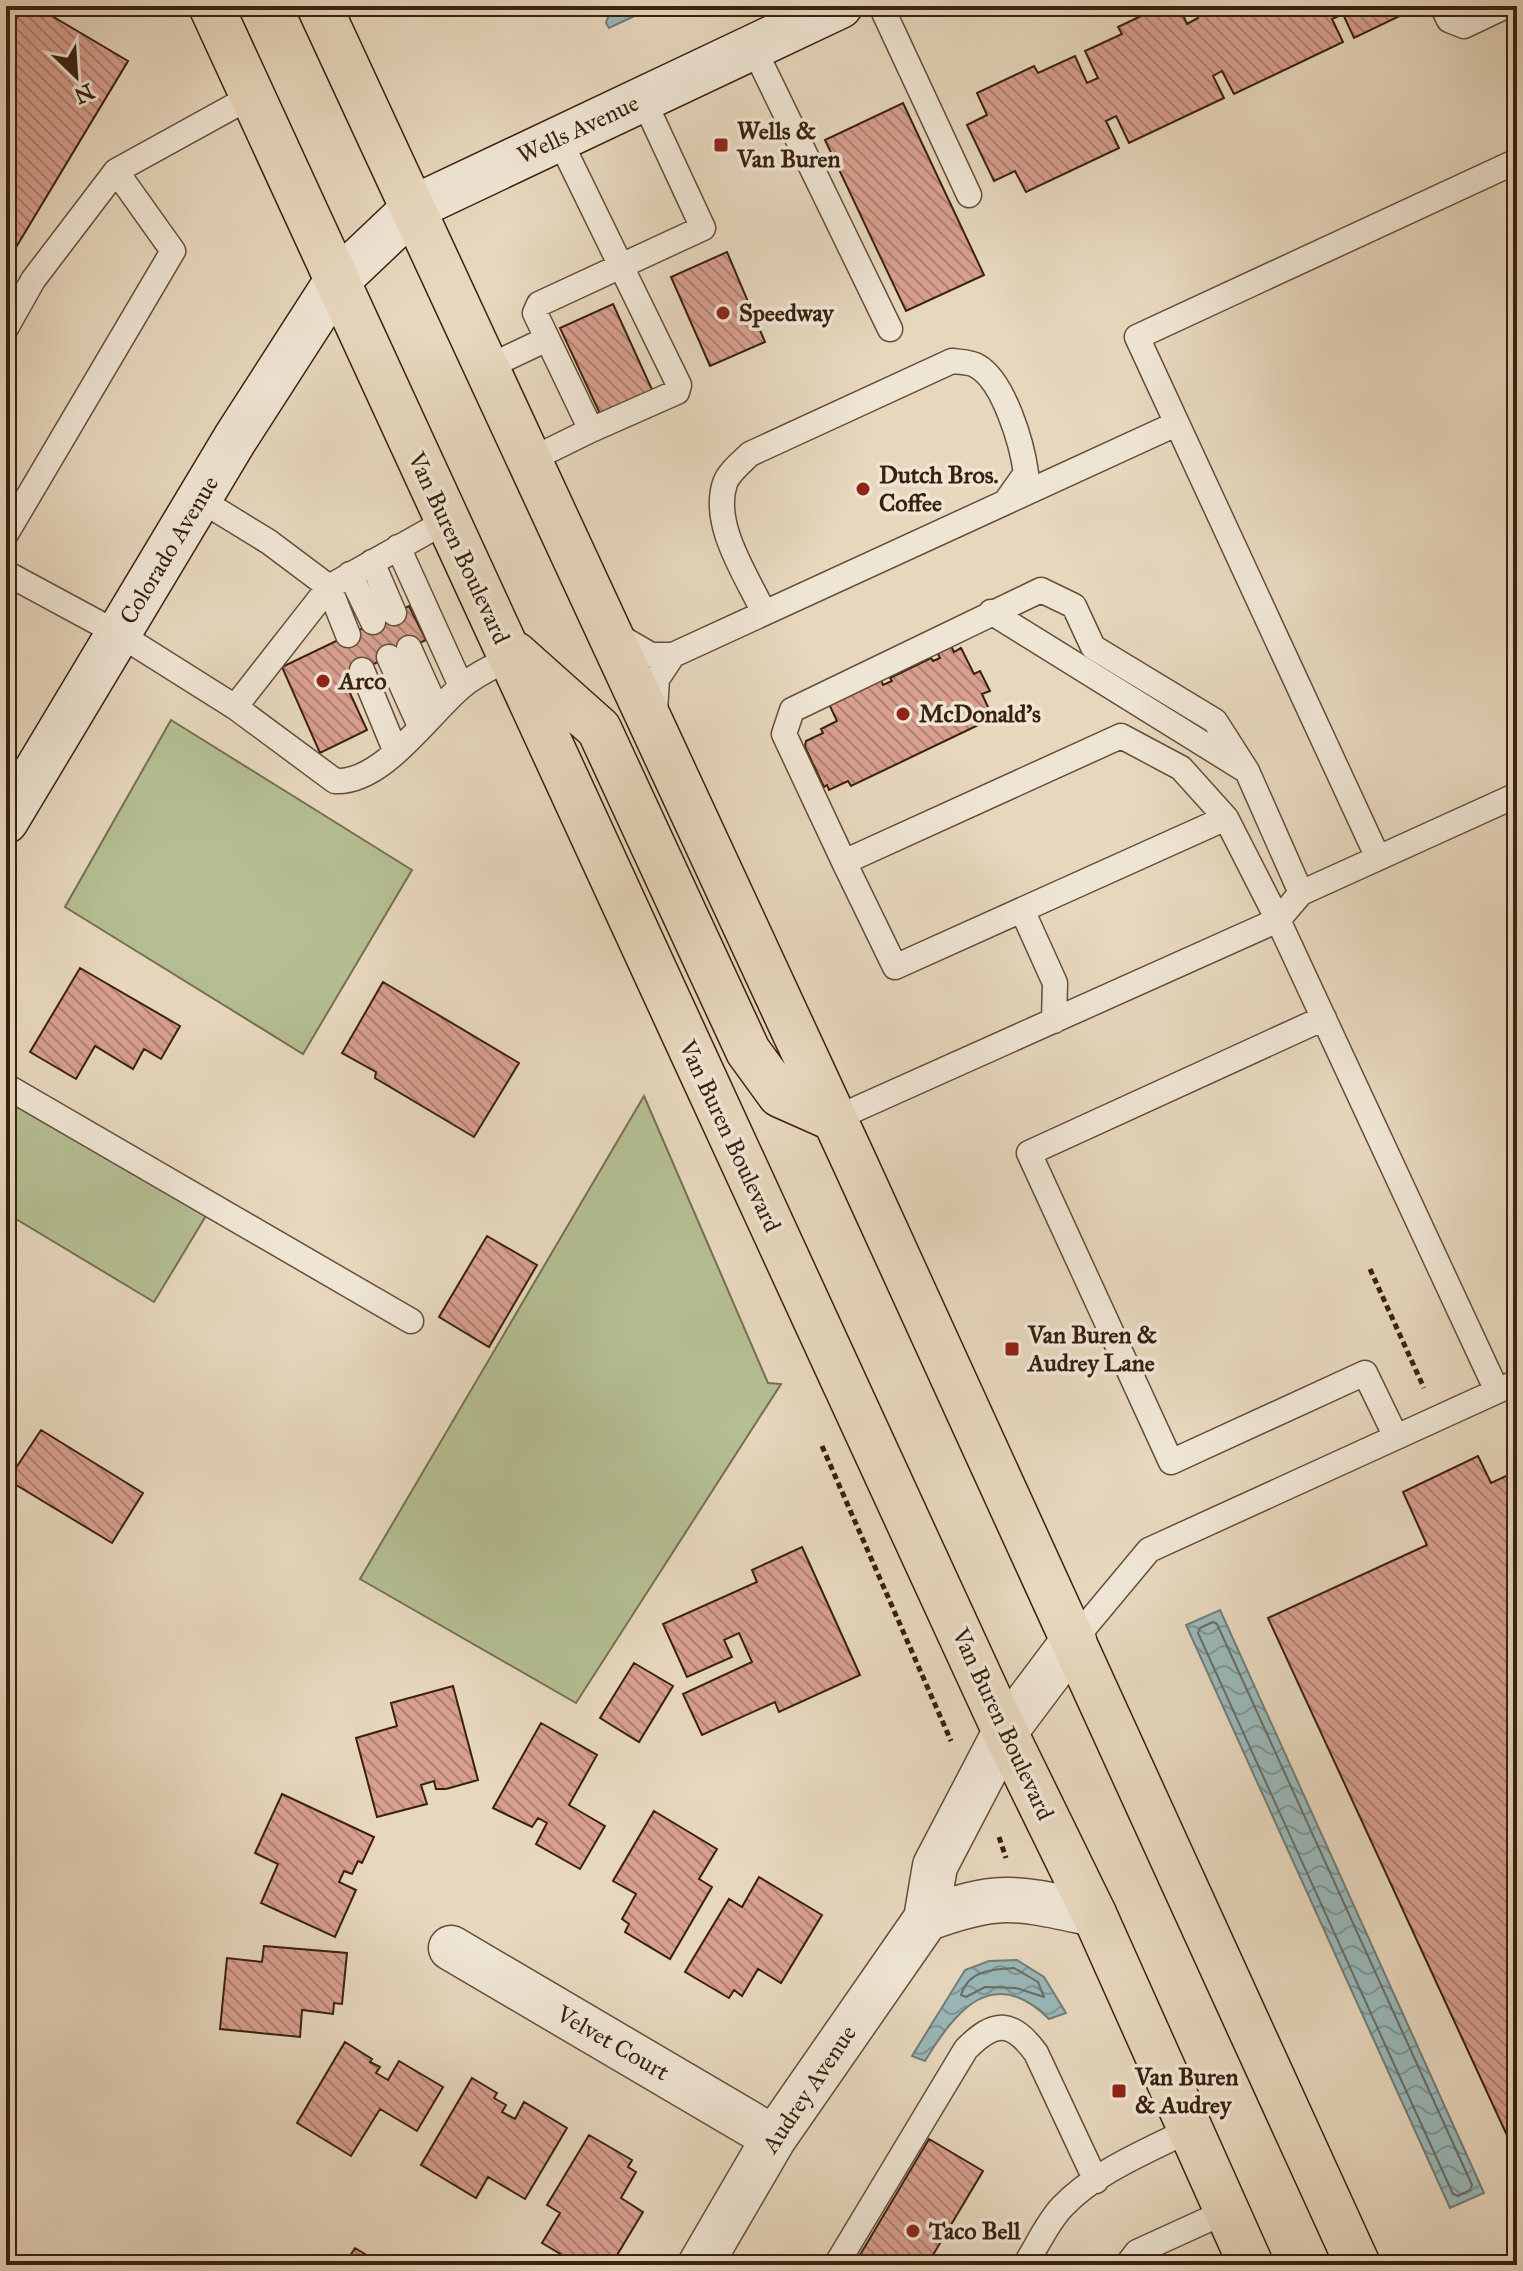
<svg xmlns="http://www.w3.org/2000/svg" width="1523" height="2271" viewBox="0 0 1523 2271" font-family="'IM FELL Great Primer',serif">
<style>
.grass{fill:#b4be92;stroke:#767050;stroke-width:2}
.water{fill:url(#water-waves);stroke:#737c75;stroke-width:2}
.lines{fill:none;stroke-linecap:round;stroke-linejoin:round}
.shore{stroke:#696c64;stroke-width:2}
.building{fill:url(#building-back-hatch);stroke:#39210f;stroke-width:2}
.lane-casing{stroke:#644e3a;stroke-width:27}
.street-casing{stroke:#644e3a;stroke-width:47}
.secondary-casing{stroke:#39210f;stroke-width:47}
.primary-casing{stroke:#39210f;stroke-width:47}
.path{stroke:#39210f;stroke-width:5;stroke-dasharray:6 4;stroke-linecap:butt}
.lane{stroke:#efe5d4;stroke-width:24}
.street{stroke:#efe5d4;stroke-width:44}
.secondary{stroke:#efe5d4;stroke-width:44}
.primary{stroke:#e7d7bd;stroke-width:44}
.poi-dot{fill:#8f2418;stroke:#efe5d4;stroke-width:3}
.labels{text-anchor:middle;stroke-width:7;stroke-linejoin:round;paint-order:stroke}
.street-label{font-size:24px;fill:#39210f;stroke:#efe5d4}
.poi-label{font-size:24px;font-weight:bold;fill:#39210f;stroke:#efe5d4;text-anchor:start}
</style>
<defs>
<pattern id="water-waves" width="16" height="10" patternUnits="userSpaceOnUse" patternTransform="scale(2)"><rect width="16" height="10" fill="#99b8b9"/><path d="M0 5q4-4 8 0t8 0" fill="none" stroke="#7e9595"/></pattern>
<pattern id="building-back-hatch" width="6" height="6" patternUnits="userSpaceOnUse" patternTransform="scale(2)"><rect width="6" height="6" fill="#d89f8f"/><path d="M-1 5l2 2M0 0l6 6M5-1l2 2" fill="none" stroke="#b08173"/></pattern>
</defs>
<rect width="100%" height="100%" fill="#e7d7bd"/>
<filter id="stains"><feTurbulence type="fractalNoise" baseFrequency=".0025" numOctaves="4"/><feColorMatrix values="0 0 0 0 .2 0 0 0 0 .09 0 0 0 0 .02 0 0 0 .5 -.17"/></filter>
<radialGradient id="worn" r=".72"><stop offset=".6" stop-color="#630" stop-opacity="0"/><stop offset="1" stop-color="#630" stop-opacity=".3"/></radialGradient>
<path class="grass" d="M171,720l241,150 -109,184 -238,-147z
M6,1094l201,120 -53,88 -148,-89z
M644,1096l124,287 13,1 -205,319 -216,-124z"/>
<path class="water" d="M612,6h44l-47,22 -3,-5z
M1220,1610l264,583 -34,15 -264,-583z
M1017,1960l27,17 22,36 -17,6c-56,-56 -94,-8 -124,42l-13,-5 53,-86 24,-9z"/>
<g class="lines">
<path class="shore" d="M1213,1622l4,2 255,561 -2,5 -12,6 -5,-2 -255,-561 2,-5z
M1014,1968l24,14 6,15 -28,-9 -31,-1 -19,10 -5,-2c7,-24 30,-26 53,-27z"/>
</g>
<path class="building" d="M23,6h12l93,55 -122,203v-228z
M1162,6h17l8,18 11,-6 -6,-12h216l2,5 -56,27 -11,-24 -11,5 11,23 -109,52 -12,-23 -9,5 11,22 -95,45 -13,-27 -10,5 13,27 -93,44 -11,-21 -21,10 -27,-56 20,-10 -10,-22 57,-27 4,7 37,-17 12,27 11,-5 -13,-27 37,-17 -4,-7z
M1455,6h20l-17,8z
M903,103l81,172 -78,36 -81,-171z
M727,252l38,90 -55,24 -39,-89z
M613,304l41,90 -52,24 -42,-90z
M409,606l17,34 -83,38 24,52 -47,23 -38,-86z
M951,646l3,6 7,-4 13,26 6,-3 10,20 -8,3 11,24 -142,68 -3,-5 -19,9 -2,-5 -3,2 -19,-40 1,-6 17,-8 -2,-4 16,-8 -8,-17 52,-24 2,5 9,-4 -2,-3 41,-20 2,3 7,-3 -3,-6z
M80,968l100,58 -19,33 -17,-10 -11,20 -38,-23 -19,33 -46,-27z
M383,982l136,81 -45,74 -99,-59 1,-6 -34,-19z
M487,1236l50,29 -48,82 -50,-30z
M41,1430l102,63 -31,50 -104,-63z
M1478,1456l13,27 26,-12v686l-249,-539 159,-73 -24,-53z
M802,1547l58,128 -81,37 -4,-10 -73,33 -19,-41 69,-32 -13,-29 -15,7 8,17 -45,20 -24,-53 94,-42 -5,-12z
M634,1663l39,23 -34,56 -39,-24z
M453,1686l25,94 -32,9h-10l-2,-8 -13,4 6,19 -50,13 -21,-79 41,-12 -6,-23z
M541,1723l56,32 -28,50 36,21 -25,43 -44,-25 11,-21 -9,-5 -6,9 -39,-19z
M282,1794l92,43 -12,26 -4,-2 -6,13 -8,-3 -5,11 17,8 -21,47 -74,-34 17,-39 -23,-11z
M654,1811l63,38 -18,30 13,8 -42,72 -45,-27 4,-8 -7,-5 14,-25 -23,-13z
M759,1877l63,38 -41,68 -23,-14 -16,27 -8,-6 -5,8 -44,-26 44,-73 13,8z
M264,1946l83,7 -5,51 -8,-1 -1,11 -31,-4 -2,27 -80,-8 7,-71 35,4z
M345,2042l27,17 -2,3 10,5 -4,6 12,7 11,-19 44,26 -26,44 -37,-22 -29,47 -54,-33z
M472,2078l25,15 -3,5 12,7 -4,7 13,7 9,-17 43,26 -42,71 -37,-22 -12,21 -55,-33z
M589,2135l43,25 -4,7 8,5 -15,26 22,14 -32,53h-32l-37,-22 18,-30 -13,-8z
M929,2139l54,32 -56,94h-73z
M355,2248l28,17h-39z"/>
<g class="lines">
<g class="lane-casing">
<path id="lane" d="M881,6l88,189
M1442,6l7,14 15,6 42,-20
M753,47l137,282
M559,139l120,246 -2,7 -86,38
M6,328l27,-48 83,-109 136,-75
M488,367l59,-28
M530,460l61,-30 -56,-117 4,-9 164,-76 -60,-129
M199,499l70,43 60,45 19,48
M6,534l167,-283 -57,-80
M398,547l63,139
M372,562l22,51
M6,573l113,61 116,73 100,74c47,3 92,-65 126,-94 15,-13 32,-20 49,-29
M350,574l23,48
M991,612l251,156
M764,613c-17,-37 -53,-88 -39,-130 4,-11 17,-21 25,-29l202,-93c8,1 19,1 25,5 27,15 45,78 49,107l-19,27
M615,634l36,21h22l503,-231
M409,648l28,62
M389,657l31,69
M362,670l33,80
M235,707l94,-120 117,-66
M655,711l2,-32 16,-24
M1226,818l-331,149 -51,-105 277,-126 60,32 45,50 52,102 219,471
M1378,858l-241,-521 380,-176
M844,862l-60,-128 8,-24 249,-120 33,16 19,41 122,74 32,50 54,122
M1022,910l33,73 -1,38
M1324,1018l-295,135 142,309 194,-89 31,64
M6,1086l405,235
M834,1119l444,-199 23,-27 216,-98
M1074,1640l75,-90 368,-168
M836,2265l130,-216c29,-29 46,-29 70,4l60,128
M1025,2265c12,-19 22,-42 37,-58 34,-36 86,-56 129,-78
M1127,2265l10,-13 90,-41"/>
</g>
<g class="street-casing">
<path id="street" d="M926,1919c75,-28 92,-21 168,-5
M451,1948l323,190
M700,2265l74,-127 152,-219 9,-53 70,-134 69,-92"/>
</g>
<g class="secondary-casing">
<path id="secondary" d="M6,821l229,-382 101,-157 79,-75 425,-201"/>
</g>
<g class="primary-casing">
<path id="primary" d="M211,6l794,1726 89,182 157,351
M319,6l535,1155 504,1104
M515,654l84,75 149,322 32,44 54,24"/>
</g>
<path class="path" d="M1370,1269l54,119
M822,1446l129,295
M999,1837l7,21"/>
<use href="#lane" class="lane"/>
<use href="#street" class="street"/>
<use href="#secondary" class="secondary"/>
<use href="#primary" class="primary"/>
</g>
<g class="poi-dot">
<rect x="713" y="137" width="16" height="16" rx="4"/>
<circle cx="723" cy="313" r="8"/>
<circle cx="863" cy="489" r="8"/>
<circle cx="323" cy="681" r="8"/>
<circle cx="903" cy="714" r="8"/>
<rect x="1004" y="1341" width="16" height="16" rx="4"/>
<rect x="1111" y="2083" width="16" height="16" rx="4"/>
<circle cx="913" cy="2231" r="8"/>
</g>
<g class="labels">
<g class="street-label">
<text transform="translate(578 129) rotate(-25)" y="8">Wells Avenue</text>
<text transform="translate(459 548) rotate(65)" y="8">Van Buren Boulevard</text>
<text transform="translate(169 550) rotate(-59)" y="8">Colorado Avenue</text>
<text transform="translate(730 1136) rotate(65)" y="8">Van Buren Boulevard</text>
<text transform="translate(1003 1724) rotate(65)" y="8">Van Buren Boulevard</text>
<text transform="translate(613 2043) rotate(30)" y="8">Velvet Court</text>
<text transform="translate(809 2089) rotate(-56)" y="8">Audrey Avenue</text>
</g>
<g class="poi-label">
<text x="737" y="139">Wells &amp;<tspan x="737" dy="28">Van Buren</tspan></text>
<text x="739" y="321">Speedway</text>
<text x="879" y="483">Dutch Bros.<tspan x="879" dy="28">Coffee</tspan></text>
<text x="339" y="689">Arco</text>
<text x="919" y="722">McDonald's</text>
<text x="1028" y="1343">Van Buren &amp;<tspan x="1028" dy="28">Audrey Lane</tspan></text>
<text x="1135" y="2085">Van Buren<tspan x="1135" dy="28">&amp; Audrey</tspan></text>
<text x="929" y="2239">Taco Bell</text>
</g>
</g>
<rect width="1523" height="2271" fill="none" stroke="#e7d7bd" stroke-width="32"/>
<rect x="8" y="8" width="1507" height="2255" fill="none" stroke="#39210f" stroke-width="4"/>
<rect x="16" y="16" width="1491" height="2239" fill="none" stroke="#39210f" stroke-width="2"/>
<g transform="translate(76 76) rotate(155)" stroke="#efe5d4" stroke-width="6" paint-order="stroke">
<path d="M0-6L14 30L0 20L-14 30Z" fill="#39210f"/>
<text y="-12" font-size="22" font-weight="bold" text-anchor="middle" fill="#39210f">N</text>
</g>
<rect width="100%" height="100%" filter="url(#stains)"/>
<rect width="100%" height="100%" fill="url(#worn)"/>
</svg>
